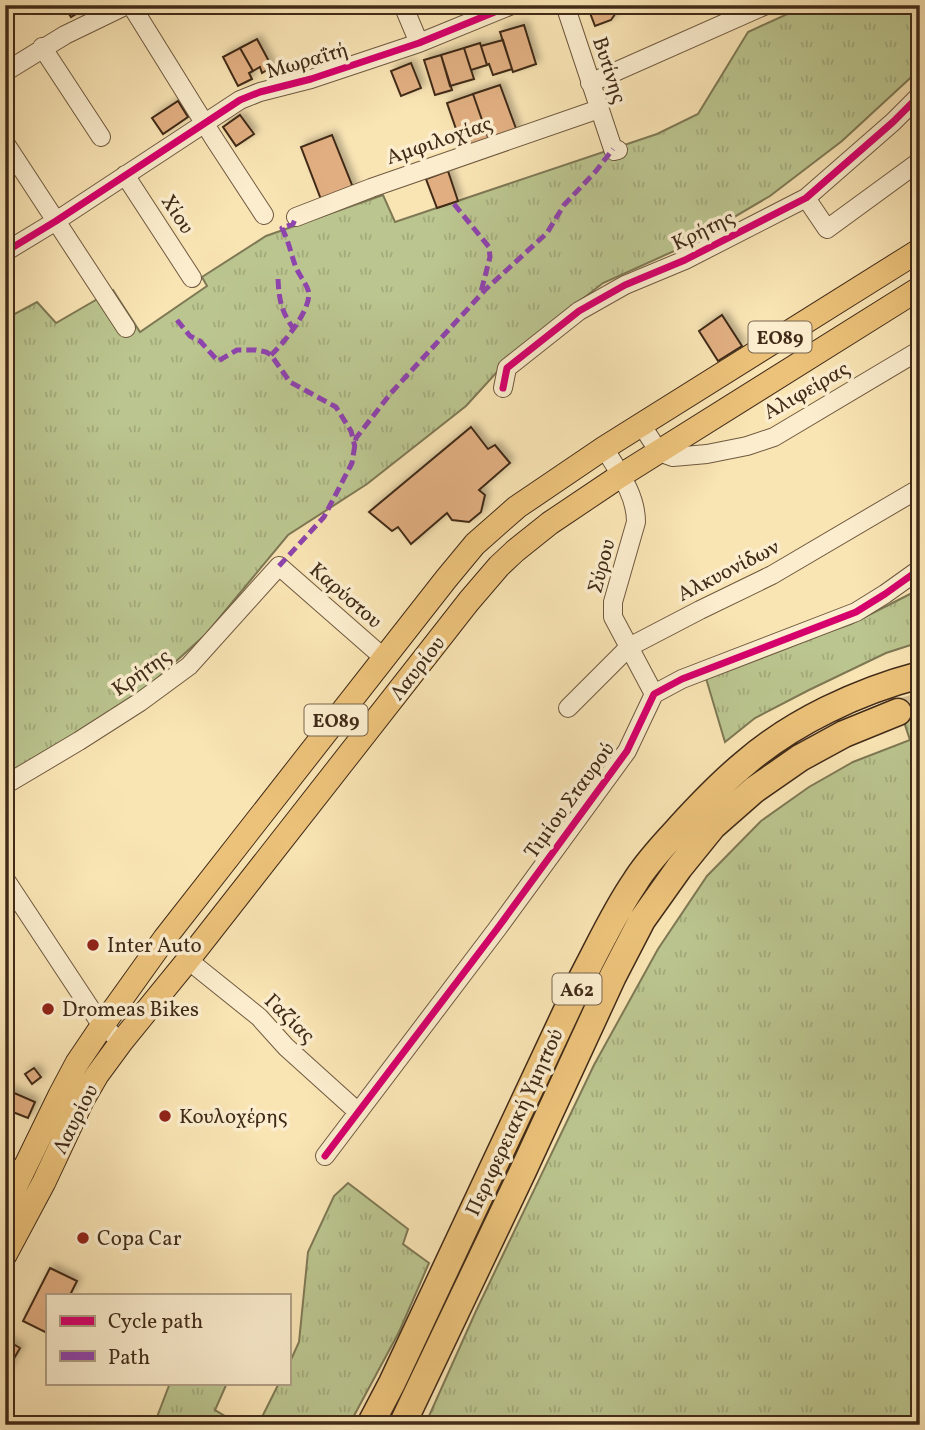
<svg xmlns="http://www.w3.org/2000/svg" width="925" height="1430" viewBox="0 0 925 1430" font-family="Vollkorn,serif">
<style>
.grass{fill:url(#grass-tufts);stroke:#7e7854;stroke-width:2}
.building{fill:#e0ae81;stroke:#412b18;stroke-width:2;filter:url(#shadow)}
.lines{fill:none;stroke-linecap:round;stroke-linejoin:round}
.highway-tunnel{stroke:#d4bf95;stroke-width:26;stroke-dasharray:26 13;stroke-linecap:butt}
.minor-casing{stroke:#6f593f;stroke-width:20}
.major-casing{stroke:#412b18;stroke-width:25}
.highway-casing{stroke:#412b18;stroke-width:29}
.minor{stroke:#fbedce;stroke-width:18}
.major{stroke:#ecc27a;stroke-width:23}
.highway{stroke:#ecc27a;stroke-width:26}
.quiet{stroke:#8e44ad;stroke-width:5;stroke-dasharray:10 5;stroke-linecap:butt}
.cycleway-casing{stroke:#fbedce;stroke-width:11}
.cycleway{stroke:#d6006c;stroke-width:7}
.poi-dot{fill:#8f2418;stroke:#fbedce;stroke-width:2.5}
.labels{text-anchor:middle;stroke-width:7;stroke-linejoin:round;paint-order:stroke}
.shield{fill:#fbedce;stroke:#79654f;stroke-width:2}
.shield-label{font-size:19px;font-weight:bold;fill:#412b18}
.street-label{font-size:21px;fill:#412b18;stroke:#fbedce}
.poi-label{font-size:21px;fill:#412b18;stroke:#fbedce;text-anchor:start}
</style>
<defs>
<pattern id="grass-tufts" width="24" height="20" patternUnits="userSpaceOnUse" patternTransform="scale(1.75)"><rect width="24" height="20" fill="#bbc58f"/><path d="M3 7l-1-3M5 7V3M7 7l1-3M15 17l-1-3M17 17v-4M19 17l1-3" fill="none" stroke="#a2a97b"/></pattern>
<filter id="shadow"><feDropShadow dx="4" dy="-4" stdDeviation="3.5" flood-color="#0004"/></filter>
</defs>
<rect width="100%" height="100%" fill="#f9e4b4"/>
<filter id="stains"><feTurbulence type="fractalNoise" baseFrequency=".00286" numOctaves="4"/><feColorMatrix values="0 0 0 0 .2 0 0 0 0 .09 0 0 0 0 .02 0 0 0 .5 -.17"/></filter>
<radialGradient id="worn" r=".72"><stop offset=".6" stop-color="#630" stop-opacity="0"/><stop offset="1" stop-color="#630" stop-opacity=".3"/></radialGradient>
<path class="grass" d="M807,5h113v64l-78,72 -72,55 -87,51 -80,36 -84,65 -53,58 -99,78 -79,51 -82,99 -67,61 -134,83v-459l32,-17 19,21 57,-33 27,42 67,-46 -5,-9 64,-41 117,-41 12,27 262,-88 41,-20 50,-82z
M920,589v53l-34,11 -77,37 -54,28 -30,24 -20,-67 146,-51z
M920,695v730h-495l51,-114 118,-246 64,-116 49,-73 54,-55 48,-34 44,-25 57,-22 -13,-39z
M348,1183l60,46 -5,15 26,19 -30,69 -50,93h-91l21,-42h10v-19l10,-22 9,-90 26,-56z
M170,1383h57l-12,27 25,15h-84l1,-8z"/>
<path class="building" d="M64,5h20l2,3 -15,9z
M587,5h32l1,2 -9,13 -16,6z
M524,25l12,39 -23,8 -13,-40z
M257,39l15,28 -10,6 -2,-6 -7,4 -13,-23z
M503,40l9,29 -19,6 -4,-11 -2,1 -6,-19z
M480,43l7,22 -16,5 -7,-22z
M240,48l13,23 -4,2 3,6 -14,7 -15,-29z
M464,48l10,31 -24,7 -9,-31z
M441,55l11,35 -17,5 -11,-35z
M411,63l10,25 -20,8 -10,-25z
M500,85l18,49 -28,9 -17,-49z
M473,94l17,49 -26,9 -17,-49z
M178,101l10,16 -25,17 -11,-16z
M240,115l14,19 -18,12 -13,-19z
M332,135l22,55 -32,12 -21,-55z
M448,171l10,30 -21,7 -11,-29z
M722,315l20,31 -24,15 -19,-30z
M471,427l17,22 7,-4 15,18 -31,27 6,5 -4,17 -12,10 -17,-2 -5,-7 -36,31 -13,-17 -6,4 -23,-19z
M34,1068l7,9 -9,7 -7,-10z
M5,1089l30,13 -7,16 -23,-9z
M50,1268l27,13 -7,14h-23v38l-24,-12z
M5,1339l15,9 -15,26z"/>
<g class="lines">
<path class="highway-tunnel" d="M898,712l22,-6"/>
<g class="minor-casing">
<path id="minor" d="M131,5l82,132 51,78
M403,5l16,38
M565,5l48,144 1,2 4,-1
M42,47l59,90
M5,72l60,-37 62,-30
M590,83l176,-78
M5,143l121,185
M125,175l67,103
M806,198l21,31 93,-68
M296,217l75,-29 228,-79
M5,252l51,-31 184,-121 20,-8 51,-13 108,-36 93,-38
M503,388l4,-20 72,-57 46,-26 60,-25 121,-62 87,-76 27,-27
M641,424l18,28 14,5 34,-3 40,-8 27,-9 146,-87
M604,448c14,23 32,46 32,74l-23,80v15l41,77
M568,708l61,-61 71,-37 72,-35 148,-87
M5,785l74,-44 61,-39 49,-36 90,-100 105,92
M5,879l97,147 9,7
M188,960l71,57 27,30 72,65
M325,1156l172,-227 130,-178 27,-57 28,-15 174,-67 29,-18 35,-25
M5,1164l17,11"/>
</g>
<g class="major-casing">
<path id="major" d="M5,1208l55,-113 17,-32 25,-37 63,-88 281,-359 29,-35 42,-37 87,-59 316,-198
M5,1255l39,-73 38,-81 15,-26 25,-34 66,-81 281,-359 30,-35 16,-15 35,-28 70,-47 300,-188"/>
</g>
<g class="highway-casing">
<path id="highway" d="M370,1425l22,-42 191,-407c17,-32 32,-65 52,-94 12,-20 29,-37 44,-54 21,-23 42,-45 65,-64 48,-42 115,-73 176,-89
M402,1425l121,-254 90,-195 29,-56 37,-52 34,-42 41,-36 46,-32 44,-24 54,-22"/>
</g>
<use href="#minor" class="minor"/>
<use href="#major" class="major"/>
<use href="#highway" class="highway"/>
<path class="quiet" d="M454,204l35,43 1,10 -9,35
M278,279c1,20 3,32 15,49
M177,320l13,16 10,5 18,20 19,-11h19l10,2 5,3 19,27 46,25 15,24 4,16
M271,355c12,-11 43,-48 37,-65 -3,-9 -10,-16 -13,-25 -4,-12 -7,-25 -13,-37l11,-4 3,-7
M279,566l45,-49 28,-54 4,-25 35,-45 94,-103 62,-57 17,-28 32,-34 17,-22"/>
<g class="cycleway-casing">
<path id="cycleway" d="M5,252l51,-31 184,-121 20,-8 51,-13 108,-36 93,-38
M503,388l4,-20 72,-57 46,-26 60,-25 121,-62 87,-76 27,-27
M325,1156l172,-227 130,-178 27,-57 28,-15 174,-67 29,-18 35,-25"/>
</g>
<use href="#cycleway" class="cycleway"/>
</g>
<g class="poi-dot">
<circle cx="93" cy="945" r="7"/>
<circle cx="48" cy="1009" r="7"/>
<circle cx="165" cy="1116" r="7"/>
<circle cx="83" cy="1238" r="7"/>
</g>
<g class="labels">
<g class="shield">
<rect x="748.5" y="321.5" width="63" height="31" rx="5"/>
<rect x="304.5" y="704.5" width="63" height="31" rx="5"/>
<rect x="552.5" y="973.5" width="49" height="31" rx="5"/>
</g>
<g class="shield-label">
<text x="780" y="344">ΕΟ89</text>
<text x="336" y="727">ΕΟ89</text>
<text x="577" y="996">Α62</text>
</g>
<g class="street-label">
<text transform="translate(307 60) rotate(-16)" y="7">Μωραΐτή</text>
<text transform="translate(610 70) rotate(72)" y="7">Βυτίνης</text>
<text transform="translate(439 140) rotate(-19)" y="7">Αμφιλοχίας</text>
<text transform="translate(178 214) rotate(57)" y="7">Χίου</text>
<text transform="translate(703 230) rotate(-26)" y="7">Κρήτης</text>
<text transform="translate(806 390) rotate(-30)" y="7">Αλιφείρας</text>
<text transform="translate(601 566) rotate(-75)" y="7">Σύρου</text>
<text transform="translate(728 570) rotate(-27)" y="7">Αλκυονίδων</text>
<text transform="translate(346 595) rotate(41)" y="7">Καρύστου</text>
<text transform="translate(417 668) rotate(-52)" y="7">Λαυρίου</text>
<text transform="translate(141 672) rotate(-35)" y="7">Κρήτης</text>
<text transform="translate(569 800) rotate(-54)" y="7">Τιμίου Σταυρού</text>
<text transform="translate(290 1018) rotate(44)" y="7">Γαζίας</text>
<text transform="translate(75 1119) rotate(-63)" y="7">Λαυρίου</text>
<text transform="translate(514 1122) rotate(-65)" y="7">Περιφερειακή Υμηττού</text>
</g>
<g class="poi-label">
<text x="107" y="952">Inter Auto</text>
<text x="62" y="1016">Dromeas Bikes</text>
<text x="179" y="1123">Κουλοχέρης</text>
<text x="97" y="1245">Copa Car</text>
</g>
</g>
<rect width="925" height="1430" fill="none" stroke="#f9e4b4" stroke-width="28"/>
<rect x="7" y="7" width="911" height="1416" fill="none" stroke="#412b18" stroke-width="3.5"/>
<rect x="14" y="14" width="897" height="1402" fill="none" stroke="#412b18" stroke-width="2"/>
<rect x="46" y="1294" width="245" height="91" fill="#fbedce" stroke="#b19f85" stroke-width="2"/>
<rect x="60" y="1316" width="35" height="10" fill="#d6006c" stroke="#b19f85" stroke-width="2"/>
<text x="108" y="1328" font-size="21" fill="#412b18">Cycle path</text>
<rect x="60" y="1351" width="35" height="10" fill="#8e44ad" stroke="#b19f85" stroke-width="2"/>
<text x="108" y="1364" font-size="21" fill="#412b18">Path</text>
<rect width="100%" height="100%" filter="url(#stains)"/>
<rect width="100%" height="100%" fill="url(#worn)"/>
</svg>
